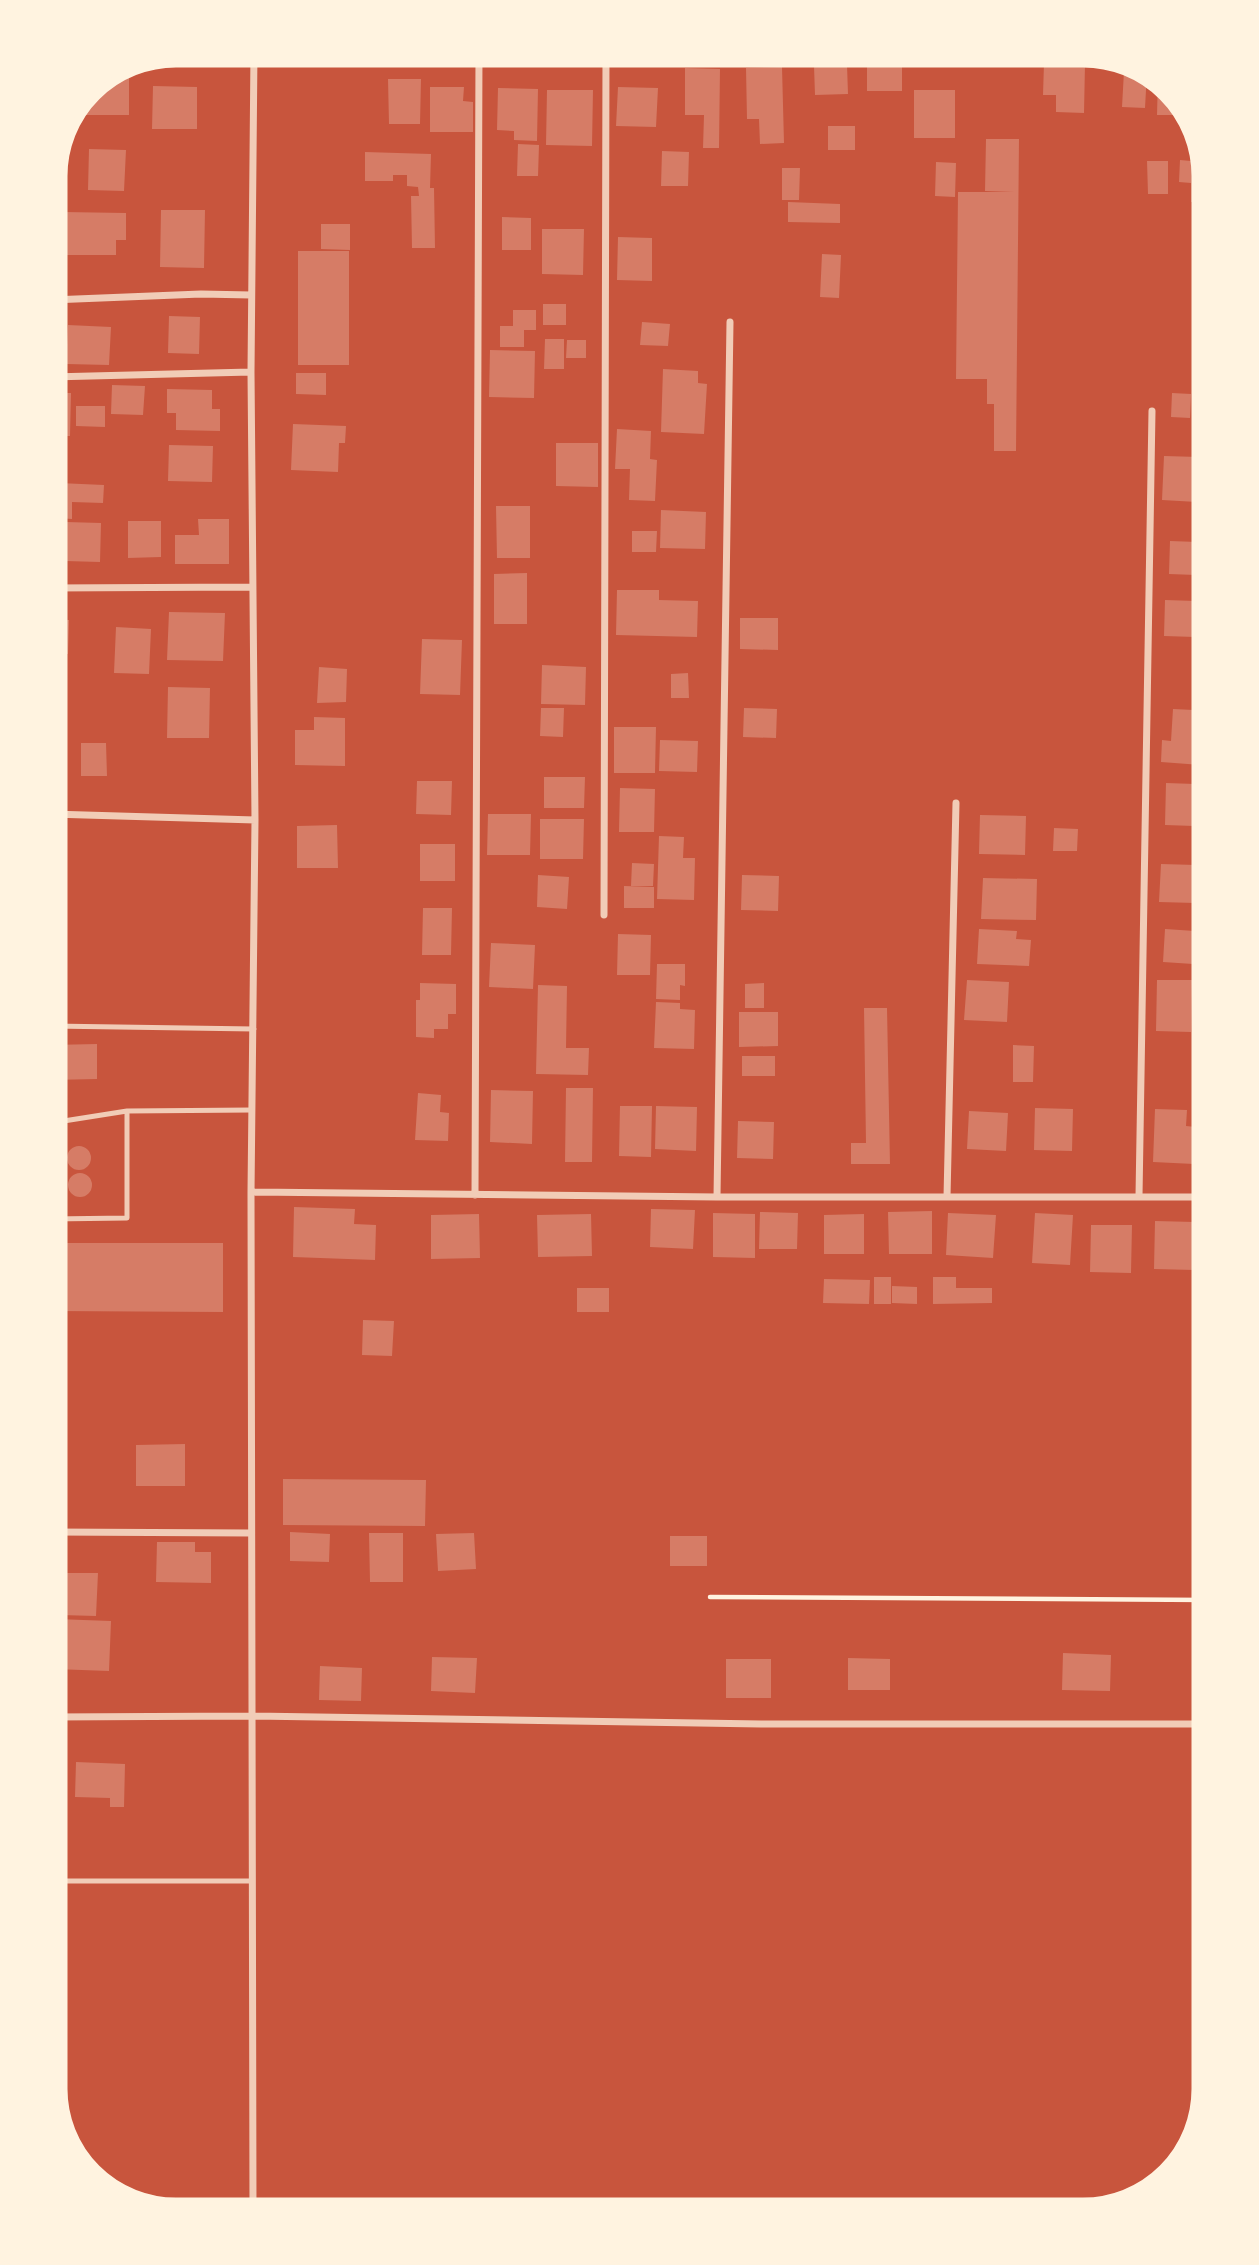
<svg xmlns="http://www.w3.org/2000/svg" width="1259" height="2265" viewBox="0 0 1259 2265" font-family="'Golos Text',sans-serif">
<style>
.building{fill:#d67c66}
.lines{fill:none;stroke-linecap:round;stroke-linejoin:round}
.path{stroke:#fff3e0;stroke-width:4.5}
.service{stroke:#f1ccb7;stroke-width:5}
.minor{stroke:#f1ccb7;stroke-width:7}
.rim{fill:none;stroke:#fff3e0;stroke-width:9}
</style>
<rect width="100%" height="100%" fill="#c8553d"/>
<path class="building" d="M1110,58l37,14 -2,36 -23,-1 2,-36h-15z
M129,60v55h-46v-18l5,-10z
M867,62h35v29h-35z
M1044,63l41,1 -1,49 -28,-1v-17h-13z
M847,65l1,29 -33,1 -1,-29z
M782,67l2,76 -24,1 -1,-25h-12l-1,-51z
M685,68l35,1 -1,79h-16l1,-33h-19z
M1158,76h1l30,39h-32z
M388,79h33l-1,45h-31z
M153,86l44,1v42h-45z
M430,87h34l-1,14 10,1v30h-43z
M618,87l40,1 -2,39 -40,-1z
M498,88l40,1 -1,52 -23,-1v-9l-17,-1z
M547,90h46l-1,56 -46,-1z
M914,90h41v48h-41z
M828,126h27v24h-27z
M986,139h33l-3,312h-22v-47h-7v-25h-31l2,-187h56l-29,-1z
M518,144l21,1 -1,31h-21z
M1191,147l11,1 6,27v28l-17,-1v-19l-12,-1 1,-22 11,1z
M89,149l37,1 -2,41 -36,-1z
M662,151l27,1 -1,34h-27z
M365,152l66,2 -1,34h4l1,60h-23l-1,-52h8l-1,-9 -11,-1v-11h-14v6h-28z
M1147,161h21v33h-20z
M936,162l20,1 -1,34 -20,-1z
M782,168h18l-1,32h-17z
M788,202l52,2v19l-52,-1z
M161,210h44l-1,58 -44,-1z
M63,212l63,1v27h-10v15h-53z
M502,217l29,1v32h-29z
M321,224h29v26l-29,-1z
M542,229h42l-1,46 -41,-1z
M618,237l34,1v43l-35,-1z
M298,251h51v114h-51z
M822,254l19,1 -2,43 -19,-1z
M543,304h23v21h-23z
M513,310h23v20h-12v17h-24v-21h13z
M169,316l31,1 -1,37 -31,-1z
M642,322l28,2 -2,22 -28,-1z
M68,325l43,2 -2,38 -43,-1z
M545,339h19v30h-20z
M567,340h19v18h-20z
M490,350l45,1 -1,47 -45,-1z
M663,369l35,2v12l9,1 -3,50 -43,-2z
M296,373h30v22l-30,-1z
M112,385l33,1 -2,29 -32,-1z
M167,389l45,1v19h8v22l-44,-1v-17h-9z
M51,393h20l-1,43h-19z
M1172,393l19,1 -1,24 -19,-1z
M76,406h29v21l-29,-1z
M293,424l53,2 -1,17h-6l-1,29 -47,-2z
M617,429l34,2 -1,28 7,1 -2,41 -26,-1 1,-31h-15z
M556,443h42v44l-42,-1z
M169,445l44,1 -1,36 -44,-1z
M1164,456l35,1 -2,45 -35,-2z
M59,483l45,2 -1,18 -31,-1v17l-15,-1z
M496,506h34v52h-33z
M661,510l45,2 -1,37 -45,-1z
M198,519h31v45h-54v-29h24z
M128,521h33v36l-33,1z
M66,522l35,1 -1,39 -35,-1z
M632,531h25l-1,21h-24z
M1170,541l28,1 -2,33 -27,-1z
M527,573v51h-33v-50z
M617,590h42v10l39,1 -1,36 -81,-2z
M1165,600l31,1 -1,36 -31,-1z
M169,612l56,1 -2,48 -56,-1z
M740,618h38v32l-38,-1z
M51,619l18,1 -1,34 -17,-1z
M116,627l35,2 -2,45 -35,-1z
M422,639l40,1 -2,55 -40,-1z
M542,665l44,2 -1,38 -44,-1z
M319,667l28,2 -1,33 -29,1z
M688,673l1,25h-18v-24z
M51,682h12l-1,21 -11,-1z
M168,687l42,1 -1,50h-42z
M541,708h23l-1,29 -23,-1z
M744,708l33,1 -1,29 -33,-1z
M1173,709l21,1 -1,19h10l-2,36 -40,-3 1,-22 9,1z
M314,717l31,1v48l-50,-1v-35h19z
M614,727h42l-1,46h-41z
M51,740h14v40h-14z
M660,740l38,1 -1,31 -38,-1z
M81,743h25l1,33h-26z
M544,777h41l-1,31h-40z
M417,781h35l-1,34 -35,-1z
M1166,783l29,1 -1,42 -29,-1z
M620,788l35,1 -1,43h-35z
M488,814h43l-1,41h-43z
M980,815l46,1 -1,39 -46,-1z
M540,819h44l-1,40h-43z
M337,825l1,43h-41v-42z
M1054,828l24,1 -1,22h-24z
M659,836l25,1 -1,21h12l-1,42 -37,-1z
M420,844h35v37h-35z
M632,863l22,1 -1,22h-22z
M1161,864l35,1 -1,38 -36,-1z
M538,875l31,2 -2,32 -30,-2z
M742,875l37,1 -1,35 -37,-1z
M983,878l54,1 -1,41 -55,-1z
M624,886l30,1v21h-30z
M423,908h29l-1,47h-29z
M979,929l38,2 -1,8 15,1 -2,26 -52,-2z
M1165,929l30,2 -2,33 -30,-2z
M618,934l33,1 -1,40h-33z
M491,943l44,2 -2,44 -44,-2z
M657,964h28v22l-5,-1v15l-24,-1z
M967,980l42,2 -2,40 -43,-2z
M1157,980h35l-1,52 -35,-1z
M420,983l36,1v30h-8v15h-14v9l-18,-1v-37h4z
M764,983v25h-19v-24z
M538,985l29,1 -1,62h23l-1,27 -52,-1z
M1196,996l12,1v29h-13z
M656,1002l24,1v6l15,1 -1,39 -40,-1z
M864,1008h23l3,156h-39v-21h15z
M739,1012h39v34l-39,1z
M97,1044v35l-46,1v-35z
M1013,1045l21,1 -1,36h-20z
M742,1056h33v20h-33z
M566,1088h27l-1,74h-27z
M491,1090l42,1 -1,53 -42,-2z
M418,1093l23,2 -1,17 9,1 -1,28 -33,-1z
M620,1106h32l-1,51 -32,-1z
M656,1106l41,1 -1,44 -41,-2z
M1035,1108l38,1 -1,42 -38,-1z
M1155,1109l32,1 -1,16 10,1 -2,37 -41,-2z
M1202,1110l6,1v53h-8z
M969,1111l39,2 -2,38 -39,-2z
M738,1121l36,1 -1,37 -36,-1z
M67 1158a12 12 0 1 1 24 0a12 12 0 1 1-24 0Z
M51,1147l9,5 2,7 -4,9 -7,3z
M68 1185a12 12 0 1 1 24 0a12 12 0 1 1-24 0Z
M51,1174l9,2 5,9 -2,7 -9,5h-3z
M294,1207l61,2 -1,15 22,1 -1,35 -82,-3z
M651,1209l44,1 -2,39 -43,-2z
M932,1211v43h-43l-1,-42z
M760,1212l38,1 -1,36h-38z
M713,1213l42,1v44l-42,-1z
M948,1213l48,2 -3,43 -47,-3z
M1035,1213l38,2 -3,50 -38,-2z
M479,1214l1,44 -49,1v-44z
M591,1214l1,42 -54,1 -1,-42z
M864,1214v40h-40v-39z
M1155,1221l40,1 -1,48 -40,-1z
M1091,1225h41l-1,48 -41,-1z
M51,1243h172v69l-172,-1z
M874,1277h17v27h-17z
M933,1277h23v11h36v15l-59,1z
M824,1279l46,1 -1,24 -46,-1z
M892,1286l25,1v17l-25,-1z
M577,1288h32v24h-32z
M363,1320l31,1 -2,35 -30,-1z
M185,1444v42h-49v-41z
M283,1479l143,1 -1,46 -142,-1z
M290,1532l40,2 -1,28 -39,-1z
M369,1533h34v49h-33z
M474,1533l2,36 -38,2 -2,-37z
M670,1536h37v30h-37z
M157,1542h38v10h16v31l-55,-1z
M61,1573h37l-2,43 -36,-1z
M56,1619l55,2 -2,50 -55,-2z
M1063,1653l48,2 -1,36 -48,-1z
M1201,1655h7v36h-8z
M432,1657l45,1 -2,35 -44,-2z
M848,1658l42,1v31h-42z
M726,1659h45v39h-45z
M320,1666l42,2 -1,33 -42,-1z
M51,1739h8l-1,135h-7z
M76,1762l49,2 -1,43h-14v-9l-35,-1z"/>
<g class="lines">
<path class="path" d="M710,1597l498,3"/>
<path class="service" d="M51,1026l203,3
M51,1123l76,-12 125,-1
M51,1219l76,-1v-107
M51,1881h201"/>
<path class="minor" d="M254,51h299
M51,300l150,-6 50,1
M51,377l200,-5
M51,588l200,-1
M51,814l204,6
M604,915l2,-864
M251,1192l466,5h491
M475,1195l4,-1143
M1139,1196l13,-785
M717,1197l13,-875
M947,1197l9,-394
M51,1532l200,1
M51,1717l201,-1 509,8h447
M253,2214l-2,-1022 4,-372 -4,-448 3,-321"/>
</g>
<path d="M0 0H1259V2265H0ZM176 63H1083A113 113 0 0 1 1196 176V2089A113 113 0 0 1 1083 2202H176A113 113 0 0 1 63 2089V176A113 113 0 0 1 176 63Z" fill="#fff3e0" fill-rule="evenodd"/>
<path class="rim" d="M176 63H1083A113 113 0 0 1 1196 176V2089A113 113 0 0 1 1083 2202H176A113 113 0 0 1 63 2089V176A113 113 0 0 1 176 63Z"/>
</svg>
